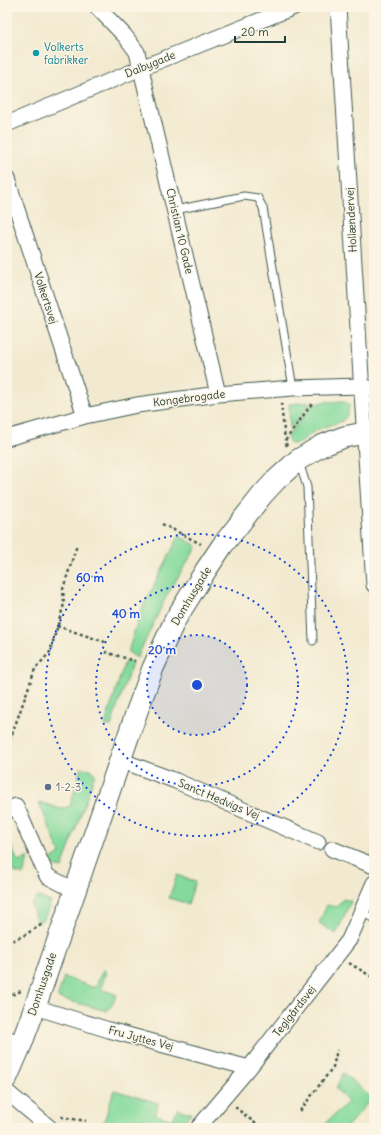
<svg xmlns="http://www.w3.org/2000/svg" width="381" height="1135" viewBox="0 0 381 1135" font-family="Delius,sans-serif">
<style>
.green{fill:#84da9d;stroke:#528c68}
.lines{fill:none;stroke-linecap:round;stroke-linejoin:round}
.lane-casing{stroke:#3f574b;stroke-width:9}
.street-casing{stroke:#3f574b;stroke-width:17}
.secondary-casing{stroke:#3f574b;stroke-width:23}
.path{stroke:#3f574b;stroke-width:2.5;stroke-dasharray:3 3;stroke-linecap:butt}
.lane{stroke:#fff;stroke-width:7}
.street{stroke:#fff;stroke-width:15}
.secondary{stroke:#fff;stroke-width:21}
.ring{fill:none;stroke:#1d4ed8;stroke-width:2;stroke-dasharray:2 4}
.culture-dot{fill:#0f9aa8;stroke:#fcf5e5;stroke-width:1.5}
.service-dot{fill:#5c6f8a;stroke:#fcf5e5;stroke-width:1.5}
.labels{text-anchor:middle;stroke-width:3;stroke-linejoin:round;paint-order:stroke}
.culture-label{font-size:11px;fill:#0d838f;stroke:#fcf5e5;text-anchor:start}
.street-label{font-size:11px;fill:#1f3d34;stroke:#fcf5e5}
.service-label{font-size:11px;fill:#4e5e75;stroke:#fcf5e5;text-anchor:start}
.centre{fill:#1d4ed8;stroke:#fcf5e5;stroke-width:2}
.ring-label{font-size:12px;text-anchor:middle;font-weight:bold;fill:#1d4ed8;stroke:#fcf5e5;stroke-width:3;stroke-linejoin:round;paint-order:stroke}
</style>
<rect width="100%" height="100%" fill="#fcf5e5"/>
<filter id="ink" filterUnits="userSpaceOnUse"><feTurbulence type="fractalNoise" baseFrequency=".025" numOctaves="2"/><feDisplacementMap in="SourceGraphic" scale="8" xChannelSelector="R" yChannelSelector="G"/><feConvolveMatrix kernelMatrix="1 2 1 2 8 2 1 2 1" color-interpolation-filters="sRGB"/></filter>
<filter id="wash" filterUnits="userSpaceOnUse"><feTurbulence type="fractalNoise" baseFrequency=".012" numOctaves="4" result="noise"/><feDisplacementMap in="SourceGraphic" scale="16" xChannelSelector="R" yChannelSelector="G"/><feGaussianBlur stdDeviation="0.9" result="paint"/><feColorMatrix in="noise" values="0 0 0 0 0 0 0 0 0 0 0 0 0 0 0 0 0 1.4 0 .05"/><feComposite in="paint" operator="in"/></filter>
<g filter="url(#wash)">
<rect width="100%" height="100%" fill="#f2ead0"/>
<path class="green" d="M343,401l6,3c0,6 -1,13 -7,17 -3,2 -9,3 -12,4 -5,2 -11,4 -15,6 -9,5 -15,16 -25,12l-3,-5 25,-33 11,-3z
M311,402l-21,29v1l-1,-28z
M179,536l18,10 -30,49 -30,63 -9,-6 12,-39z
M125,661l7,2 -21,63 -6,-1z
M81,768l10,1 4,5 -33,94 -9,-2 -4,-5 11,-7 -21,-52 22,7 9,-3z
M7,837l11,25 11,-5 -6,18 -9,-3 -7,-15z
M177,875l18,7 -7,22 -19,-6z
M38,897l13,5 -7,17 -7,4 -6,-18z
M343,899l8,2 -15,33 -17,-11 8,-18 9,2z
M103,969l3,3 -5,17 16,6 -7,13 -3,3 -49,-13v-3l6,-18 31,11z
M343,1073l29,25 -26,30h-26l28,-26 -12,-14z
M114,1090l44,13 -2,12 17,5 4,-11 14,4 -12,15h-77z"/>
</g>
<g filter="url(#ink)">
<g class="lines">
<g class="lane-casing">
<path id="lane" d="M175,210l69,-14 14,2 5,10 30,180
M299,462l8,25 6,154
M361,913l13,5"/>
</g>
<g class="street-casing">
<path id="street" d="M97,7l28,29 12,16 81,342
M338,7l36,578
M7,124l134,-56 153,-61
M7,179l78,237
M7,438l78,-22 52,-11 81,-11 75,-6 68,-2 13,3
M120,760l56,21 142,61
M7,810l9,-4 31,70 29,15
M332,849l42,17
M35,1007l74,23 140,38
M7,1038l14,7
M7,1092l43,36
M198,1128l51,-60 100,-128 25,-57"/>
</g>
<g class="secondary-casing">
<path id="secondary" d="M7,1077l14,-32 14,-38 102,-296 16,-43 22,-48 31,-50 16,-24 41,-52 13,-14 22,-20 23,-14 23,-9 30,-6"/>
</g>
<path class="path" d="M281,403l4,37
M287,446l-2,-5 28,-39
M162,524l39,20
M57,626l51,17
M105,652l30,9
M10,740l25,-71 15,-17 14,-48 -1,-15 14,-44
M7,943l16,-7 18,-11 2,1
M349,963l25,15
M7,997l14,-6
M235,1107l26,21
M300,1111l33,-44 4,-17
M61,1117l25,4"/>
<use href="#lane" class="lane"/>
<use href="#street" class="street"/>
<use href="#secondary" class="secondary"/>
</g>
</g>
<circle cx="197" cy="685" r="50" fill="#1d4ed8" fill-opacity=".12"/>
<g class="ring">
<circle cx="197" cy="685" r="50"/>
<circle cx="197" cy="685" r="101"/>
<circle cx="197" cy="685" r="151"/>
</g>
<circle class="culture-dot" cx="36" cy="53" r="4"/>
<circle class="service-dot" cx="48" cy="787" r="4"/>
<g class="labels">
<g class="culture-label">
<text x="44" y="51">Volkerts<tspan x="44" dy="13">fabrikker</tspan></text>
</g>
<g class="street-label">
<text transform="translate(150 64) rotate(-22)" y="4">Dalbygade</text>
<text transform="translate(351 220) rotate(-93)" y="4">Hollændervej</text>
<text transform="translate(180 231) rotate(77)" y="4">Christian 10 Gade</text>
<text transform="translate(46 298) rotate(72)" y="4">Volkertsvej</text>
<text transform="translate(189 398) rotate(-7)" y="4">Kongebrogade</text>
<text transform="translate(191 596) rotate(-59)" y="4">Domhusgade</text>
<text transform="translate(219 799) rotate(23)" y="4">Sanct Hedvigs Vej</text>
<text transform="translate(42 984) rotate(-71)" y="4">Domhusgade</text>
<text transform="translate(294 1011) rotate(-52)" y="4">Teglgårdsvej</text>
<text transform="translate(141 1038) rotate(15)" y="4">Fru Jyttes Vej</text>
</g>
<g class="service-label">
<text x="56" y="791">1-2-3</text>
</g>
</g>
<circle cx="197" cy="685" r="6" class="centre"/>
<g class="ring-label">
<text x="90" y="582">60 m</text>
<text x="126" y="618">40 m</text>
<text x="162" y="654">20 m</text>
</g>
<rect width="381" height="1135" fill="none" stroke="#fcf5e5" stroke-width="24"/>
<path d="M235 36v6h50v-6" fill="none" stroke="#1f3d34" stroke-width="2"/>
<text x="241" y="36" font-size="12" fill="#1f3d34" stroke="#fcf5e5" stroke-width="3" paint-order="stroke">20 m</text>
</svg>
